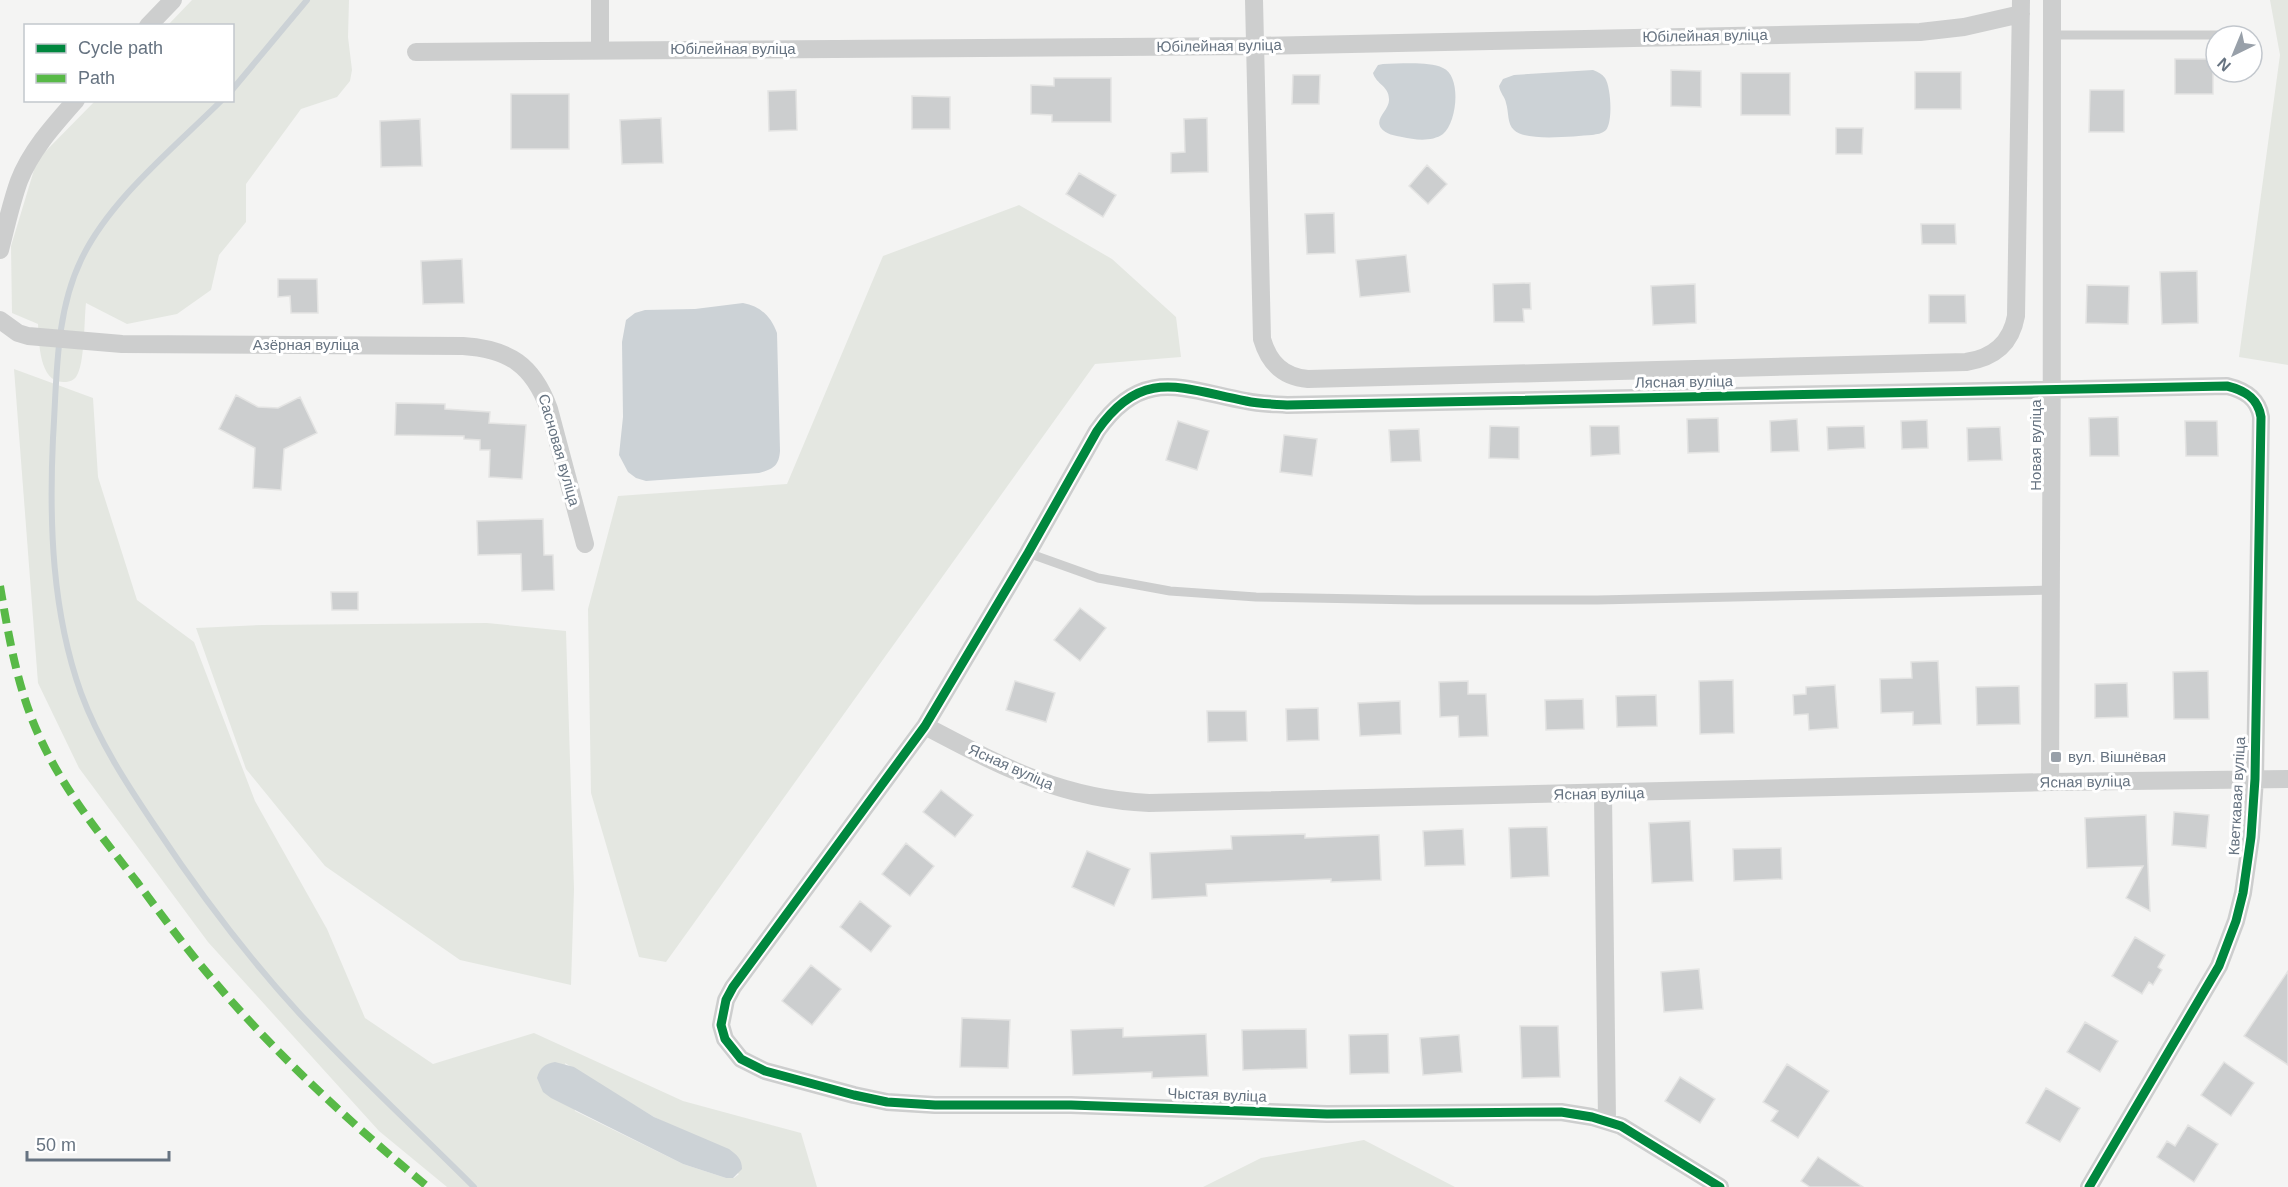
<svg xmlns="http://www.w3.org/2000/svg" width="2288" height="1187" viewBox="0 0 2288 1187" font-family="Arial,sans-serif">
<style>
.green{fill:#e4e7e1;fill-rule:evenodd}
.water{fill:#ccd2d6}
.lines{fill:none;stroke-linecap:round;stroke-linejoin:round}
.stream{stroke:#ccd2d6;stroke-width:6}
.building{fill:#cccecf;stroke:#e4e4e3;stroke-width:1.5}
.lane{stroke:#cdcece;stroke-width:9}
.street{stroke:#cdcece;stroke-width:18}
.quiet{stroke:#58b947;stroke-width:8;stroke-dasharray:15 8;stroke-linecap:butt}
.cycleway-casing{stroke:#fff;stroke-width:13}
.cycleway{stroke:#00873e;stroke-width:9}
.poi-dot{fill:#98a0a9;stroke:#fff;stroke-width:2}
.labels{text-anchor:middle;stroke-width:6;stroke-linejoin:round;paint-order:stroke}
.street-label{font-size:15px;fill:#667381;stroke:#fff}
.poi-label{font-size:15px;fill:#667381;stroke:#fff;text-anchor:start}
</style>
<rect width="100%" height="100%" fill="#f4f4f3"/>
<path class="green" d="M192,0h157l-1,37 4,33 -2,11 -13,16 -36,12 -55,75v38l-27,33 -8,35 -34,24 -50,10 -41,-21c-2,16 -1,62 -10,74 -2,3 -7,5 -12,5 -25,1 -25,-40 -26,-58l-26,-11 -1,-67 26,-86 58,-59 137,-1v-74l-64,-1z
M2270,0h18v365l-49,-8 41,-302z
M1019,205l93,54 64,58 5,40 -86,7 -429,598 -27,-5 -48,-164 -3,-184 30,-113 169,-12 96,-228z
M14,369l79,29 5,79 39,123 57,42 61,159 72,128 38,89 68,46 101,-31 149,68 118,32 16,54h-370l-68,-56 -171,-189 -129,-174 -41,-85zM565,1063l89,54 27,13 58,44 -5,4h-8l-43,-14 -108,-53z
M487,623l79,8 8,258 -3,96 -111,-25 -135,-94 -79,-97 -50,-141 66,-3z
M1364,1140l91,47h-252l58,-29z"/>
<path class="water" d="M1383,64c17,0 45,-3 60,4 19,8 14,55 0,66 -11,8 -28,6 -41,3 -6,-1 -17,-3 -21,-9 -7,-10 9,-18 8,-29 0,-13 -13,-15 -16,-26l5,-8z
M1593,70c5,2 9,4 12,8 6,9 8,44 1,52 -4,4 -9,4 -14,5 -17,1 -67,7 -78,-5 -7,-6 -5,-18 -8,-27 -1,-6 -6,-10 -7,-17l4,-7 11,-4z
M743,303c17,3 28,13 34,30l3,118c-1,15 -7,18 -21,22l-113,8 -10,-3 -8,-6 -9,-17 4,-38 -1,-75 4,-22 9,-7 10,-3 50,-1z
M555,1062l19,5 80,50 75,32c8,6 13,10 13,20l-9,9h-7l-43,-14 -132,-66 -8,-6 -6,-14c3,-11 8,-14 18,-16z"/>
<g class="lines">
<path class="stream" d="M232,90l75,-90
M222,100c-47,47 -113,100 -141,160 -26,54 -24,118 -28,178 -4,85 -1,174 28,255 18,49 47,93 76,136 43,65 90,127 142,184 56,60 117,116 175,174"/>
</g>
<path class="building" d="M2175,59h38v35h-38z
M1671,70l30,1v36l-30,-1z
M1915,72h46v37h-46z
M1741,73h49v42h-49z
M1293,75h27l-1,29h-27z
M1054,78h57v44h-59v-7l-21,-1v-29l23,1z
M796,90l1,40 -28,1 -1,-40z
M2090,90h34v42h-35z
M511,94h58v55h-58z
M912,96l38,1v32h-38z
M661,118l2,45 -41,1 -2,-44z
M1207,118l1,54 -37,1v-20l14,-1 -1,-33z
M420,119l2,47 -41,1 -1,-46z
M1836,128h27l-1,26h-26z
M1427,165l20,19 -19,20 -19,-18z
M1079,173l37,22 -13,22 -37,-23z
M1334,213l1,40 -28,1 -2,-40z
M1921,224h34l1,20h-34z
M1406,255l4,37 -50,5 -4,-37z
M462,259l2,44 -41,1 -2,-43z
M2197,271l1,52 -36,1 -2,-52z
M278,279h39l1,34h-27l-1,-17 -12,1z
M1530,283l1,26h-8l1,13h-30l-1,-38z
M1695,284l1,39 -43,2 -2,-39z
M2087,285l42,1 -1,38 -42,-1z
M1929,295h36l1,28h-37z
M236,395l22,12 20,1 22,-11 17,36 -33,16 -3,41 -28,-2 2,-40 -36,-19z
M396,403l49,1v5l45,3 -1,11 37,2 -4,54 -33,-2 1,-27h-10v-10l-16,-1v-3l-69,-1z
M2118,417l1,39h-29l-1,-38z
M1718,418l1,34 -31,1 -1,-34z
M1797,419l2,32 -28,1 -1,-31z
M1927,420l1,28 -26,1 -1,-28z
M1178,421l31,10 -12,39 -31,-10z
M2185,421h32l1,35h-32z
M1490,426l29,1v32l-30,-1z
M1590,426h29l1,28 -29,2z
M1864,426l1,22 -37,2 -1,-23z
M2000,427l2,33 -34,1 -1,-33z
M1419,429l2,32 -30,1 -2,-32z
M1284,435l33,4 -5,37 -32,-4z
M543,519l1,36h9l1,35 -32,1 -1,-37 -43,1 -1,-34z
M331,592h27v18h-26z
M1080,608l26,20 -26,33 -26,-21z
M1938,661l3,63 -28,1v-13l-32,1 -1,-34 32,-1 -1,-16z
M2208,671l1,48h-35l-1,-47z
M1733,680l1,53 -34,1 -1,-53z
M1015,681l40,12 -9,29 -40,-12z
M1468,681v13h18l2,42 -29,1 -1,-21 -18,1 -1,-35z
M2127,683l1,34 -33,1v-34z
M1835,685l3,43 -29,2 -1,-16 -14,1 -1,-20 13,-1v-7z
M2019,686l1,38 -43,1 -1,-38z
M1656,695l1,31 -40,1 -1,-31z
M1583,699l1,30 -38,1 -1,-30z
M1400,701l1,33 -41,2 -2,-33z
M1318,708l1,32 -32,1 -1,-32z
M1207,711h39l1,30 -39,1z
M941,790l32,25 -18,22 -32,-25z
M2174,812l35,3 -3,33 -34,-3z
M2146,815l1,28 3,68 -24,-13 17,-32 -56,2 -2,-50z
M1690,821l3,60 -41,2 -3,-60z
M1547,827l2,49 -38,2 -2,-50z
M1463,829l2,36 -40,1 -2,-35z
M1305,834v4l74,-3 2,45 -50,2v-3l-125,5 1,12 -55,3 -2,-46 82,-4 -1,-13z
M906,843l28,23 -24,30 -28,-22z
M1781,848l1,31 -48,2 -1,-32z
M1087,851l43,18 -16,37 -42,-19z
M860,901l31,25 -20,26 -31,-25z
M2135,937l30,18 -7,12 4,3 -9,15 -4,-3 -7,12 -30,-18z
M811,965l30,24 -29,36 -30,-24z
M1699,969l4,40 -39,3 -3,-40z
M2288,971v94l-44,-29z
M962,1018l48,2 -2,48 -48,-1z
M2085,1022l33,19 -18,31 -33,-20z
M1520,1026h38l2,51 -38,1z
M1123,1028v9l83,-3 2,42 -56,2v-6l-79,3 -2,-45z
M1306,1029l1,39 -64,2 -1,-40z
M1388,1034l1,39 -39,1 -1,-39z
M1459,1035l3,37 -39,3 -3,-37z
M2224,1062l30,21 -23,33 -30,-21z
M1787,1064l42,27 -31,47 -27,-17 7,-10 -15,-9z
M1680,1077l35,22 -15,24 -35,-22z
M2046,1088l34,20 -20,34 -34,-19z
M2188,1125l30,19 -24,38 -37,-25 10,-16 8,5z
M1818,1157l45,30h-53l-9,-6z"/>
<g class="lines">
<path class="lane" d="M2052,35h170
M1028,553l70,25 34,6 38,7 86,6 161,3h180l455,-10"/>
<path class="street" d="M600,0v50
M1254,0l8,339c7,24 21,38 46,40l658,-17c27,-4 45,-18 50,-46l5,-316
M148,26l25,-26
M416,52l838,-6 666,-14 44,-5 57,-13
M0,250c6,-23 11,-47 19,-69 12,-31 35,-56 57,-81
M0,320l18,13 10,3 94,8 341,2c46,3 70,19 86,63l36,135
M925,726c76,40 136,73 224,77l901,-21 238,-3
M2050,782c3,-261 1,-521 2,-782
M1603,794l4,327
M1720,1187l-99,-61 -29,-9 -31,-5 -234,2 -256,-9h-136l-48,-3 -33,-7 -89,-24 -24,-12 -16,-20 -4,-14 5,-25 7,-13 192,-261 103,-173 69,-122c45,-65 85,-42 149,-30 13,3 27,3 41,4l940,-19c17,4 31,12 34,31l-6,362 -4,58 -8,56 -7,28 -17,45 -130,221"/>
<path class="quiet" d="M0,586c9,52 18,106 41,154 24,52 61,97 96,142 20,27 40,54 61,80 68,83 147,157 230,225"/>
<g class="cycleway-casing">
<path id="cycleway" d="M1720,1187l-99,-61 -29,-9 -31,-5 -234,2 -256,-9h-136l-48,-3 -33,-7 -89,-24 -24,-12 -16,-20 -4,-14 5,-25 7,-13 192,-261 103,-173 69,-122c45,-65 85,-42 149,-30 13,3 27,3 41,4l940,-19c17,4 31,12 34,31l-6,362 -4,58 -8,56 -7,28 -17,45 -130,221"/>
</g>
<use href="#cycleway" class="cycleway"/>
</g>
<rect class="poi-dot" x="2050" y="751" width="12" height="12" rx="3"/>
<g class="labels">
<g class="street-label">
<text transform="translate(1705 36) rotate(-1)" y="5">Юбілейная вуліца</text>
<text transform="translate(1219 46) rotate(-1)" y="5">Юбілейная вуліца</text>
<text x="733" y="54">Юбілейная вуліца</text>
<text x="306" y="350">Азёрная вуліца</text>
<text transform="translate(1684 382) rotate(-1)" y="5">Лясная вуліца</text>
<text transform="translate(2036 445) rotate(-90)" y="5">Новая вуліца</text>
<text transform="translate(559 450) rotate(74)" y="5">Сасновая вуліца</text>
<text transform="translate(1011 767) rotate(24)" y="5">Ясная вуліца</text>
<text transform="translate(2085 782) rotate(-1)" y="5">Ясная вуліца</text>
<text transform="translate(1599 794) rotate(-1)" y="5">Ясная вуліца</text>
<text transform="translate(2237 796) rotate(-87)" y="5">Кветкавая вуліца</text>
<text transform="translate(1217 1095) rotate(2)" y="5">Чыстая вуліца</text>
</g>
<g class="poi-label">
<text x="2068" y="762">вул. Вішнёвая</text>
</g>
</g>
<rect x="24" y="24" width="210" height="78" fill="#ffffff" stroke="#c2c7cd" stroke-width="1.5"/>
<rect x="36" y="44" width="30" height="9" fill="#00873e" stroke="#c2c7cd" stroke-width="1.5"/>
<text x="78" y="54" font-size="18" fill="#667381">Cycle path</text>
<rect x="36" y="74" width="30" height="9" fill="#58b947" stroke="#c2c7cd" stroke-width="1.5"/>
<text x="78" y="84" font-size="18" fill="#667381">Path</text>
<g transform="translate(2234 54) rotate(223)"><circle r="28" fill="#ffffff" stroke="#c2c7cd" stroke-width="1.5"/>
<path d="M0-4.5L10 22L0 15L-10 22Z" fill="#98a0a9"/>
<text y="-9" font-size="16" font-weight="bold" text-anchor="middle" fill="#667381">N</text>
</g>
<path d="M27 1151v9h142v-9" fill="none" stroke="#667381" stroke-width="3"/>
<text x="36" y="1151" font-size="18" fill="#667381" stroke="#ffffff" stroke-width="4.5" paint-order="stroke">50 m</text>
</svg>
